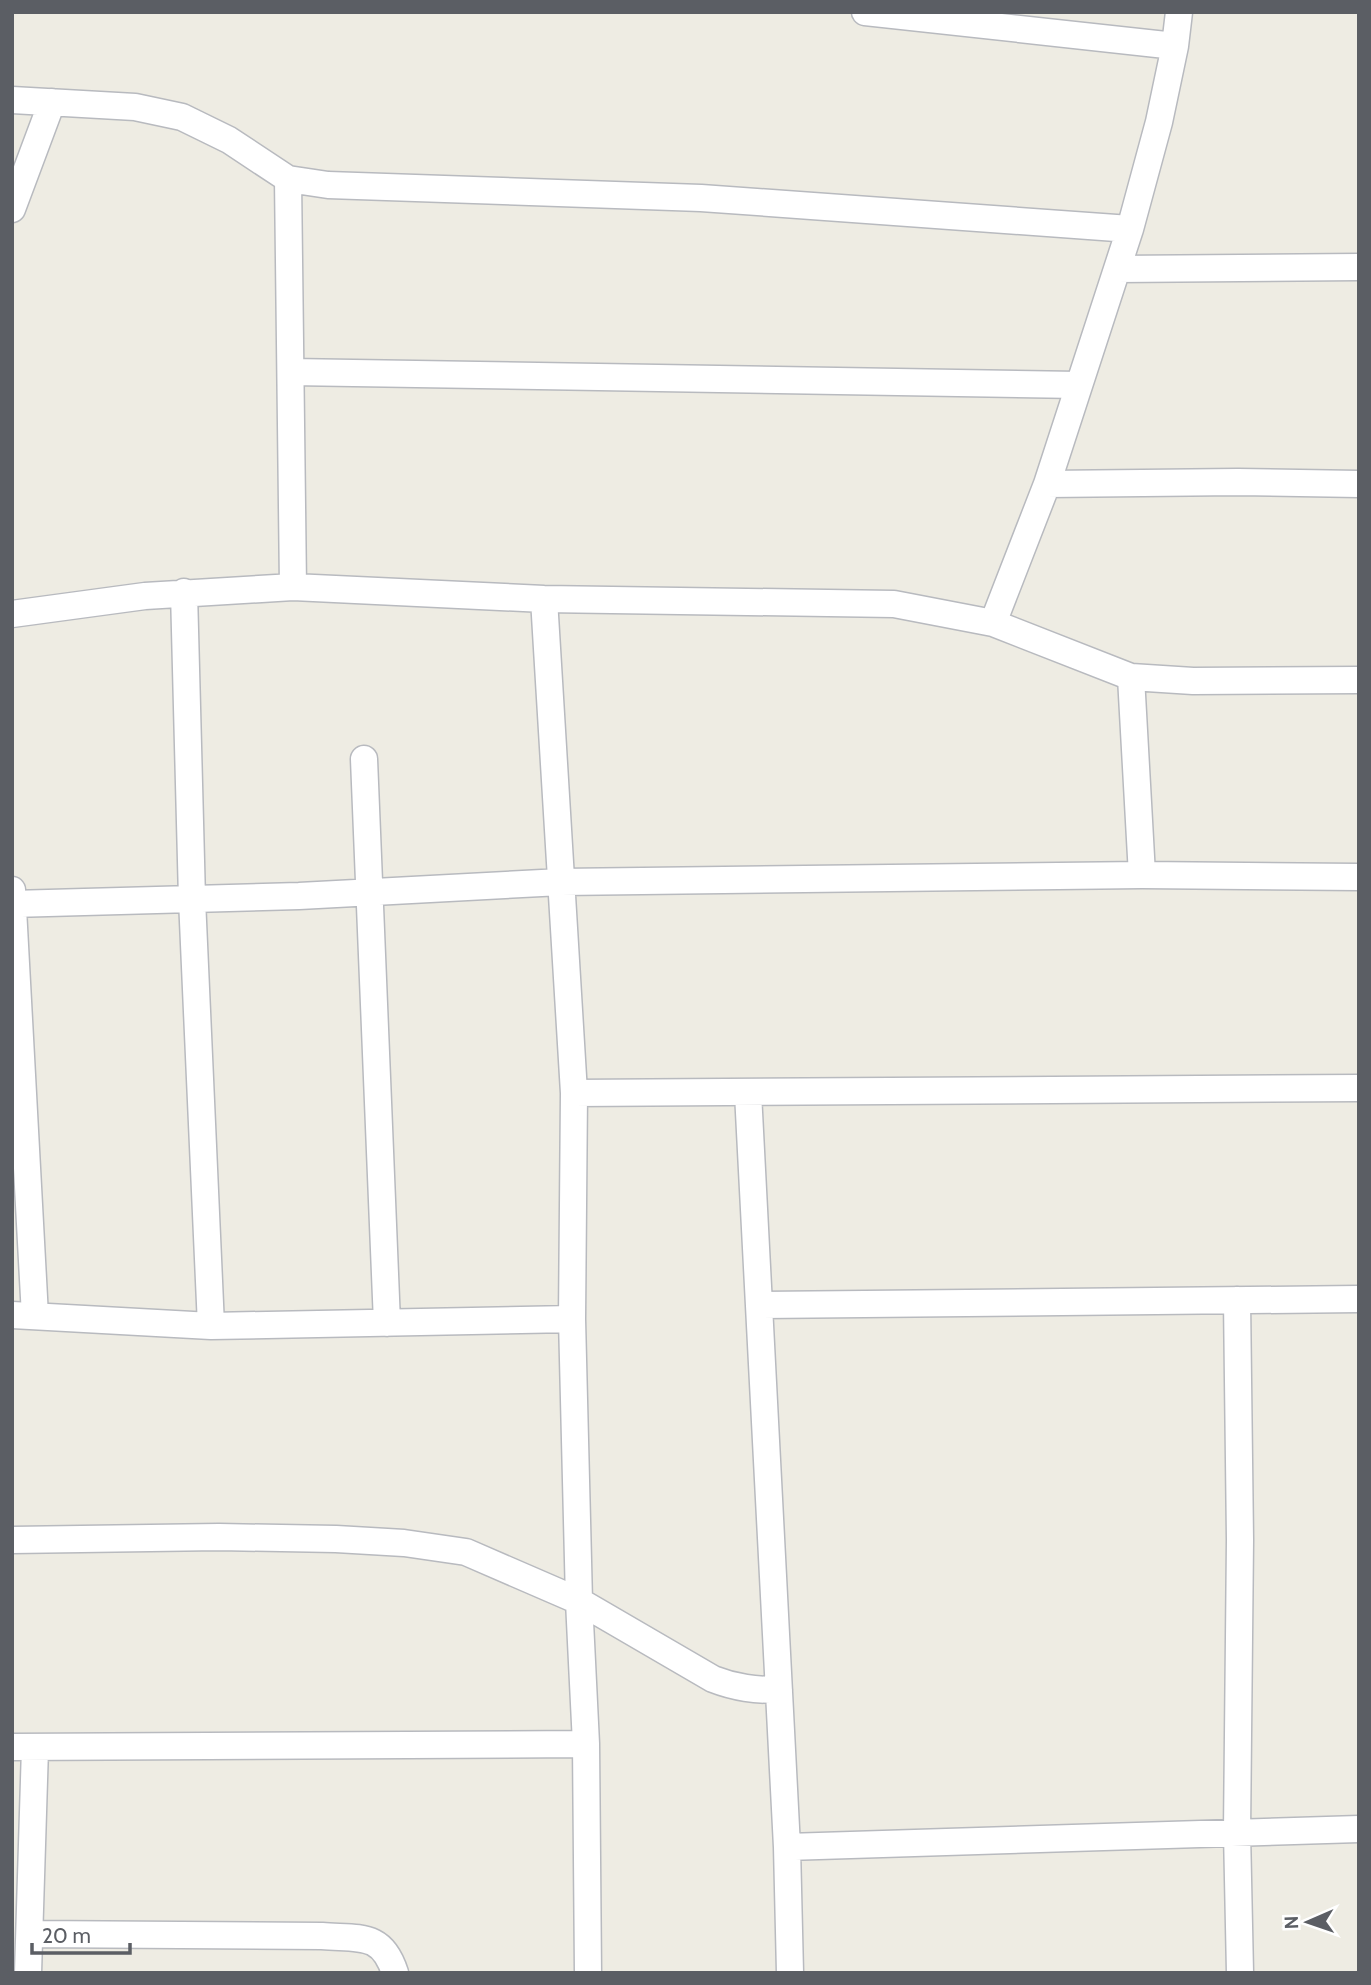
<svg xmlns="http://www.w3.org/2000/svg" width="1371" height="1985" viewBox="0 0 1371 1985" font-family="Cabin,sans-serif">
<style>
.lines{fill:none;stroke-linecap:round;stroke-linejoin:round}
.minor-casing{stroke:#b8babf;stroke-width:29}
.minor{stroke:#fff;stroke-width:26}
</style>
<rect width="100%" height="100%" fill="#eeece3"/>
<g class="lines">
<g class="minor-casing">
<path id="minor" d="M865,12l310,34
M12,100l123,7 47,10 47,23 59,39 40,6 373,13 429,31
M288,179l5,408
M12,209l40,-107
M1117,269l242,-2
M291,372l788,13
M1047,484l191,-2 121,2
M184,592l8,307 19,427
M544,599l30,494 -2,226 7,282 7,143 2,229
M12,614l133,-18 148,-9 251,12 350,5 99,19 138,54 62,4 166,-1
M993,623l54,-139 83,-255 29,-107 16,-76 4,-34
M1131,677l11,198
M364,759l23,564
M12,890l23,426
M12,904l287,-8 262,-14 581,-7 217,2
M574,1093l785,-5
M748,1093l39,754 3,126
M1237,1300l3,240 -3,292 3,141
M759,1305l600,-6
M12,1315l199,11 361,-7
M12,1540l207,-3 117,2 68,4 62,9 113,49 134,78c23,9 42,11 66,11
M12,1747l574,-3
M787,1847l572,-18
M30,1934l292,2c38,3 60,-4 73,37
M28,1973l7,-225"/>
</g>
<use href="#minor" class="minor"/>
</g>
<rect width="1371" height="1985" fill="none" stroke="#5b5e64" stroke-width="28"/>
<g transform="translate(1308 1922) rotate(268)" stroke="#ffffff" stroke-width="5" paint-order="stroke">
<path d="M0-5L12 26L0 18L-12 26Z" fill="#5b5e64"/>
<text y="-10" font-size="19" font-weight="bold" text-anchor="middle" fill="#5b5e64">N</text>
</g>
<path d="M32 1943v10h98v-10" fill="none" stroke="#5b5e64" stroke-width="3.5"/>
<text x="42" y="1943" font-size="21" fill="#5b5e64" stroke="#ffffff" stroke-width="5" paint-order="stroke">20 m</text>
</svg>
